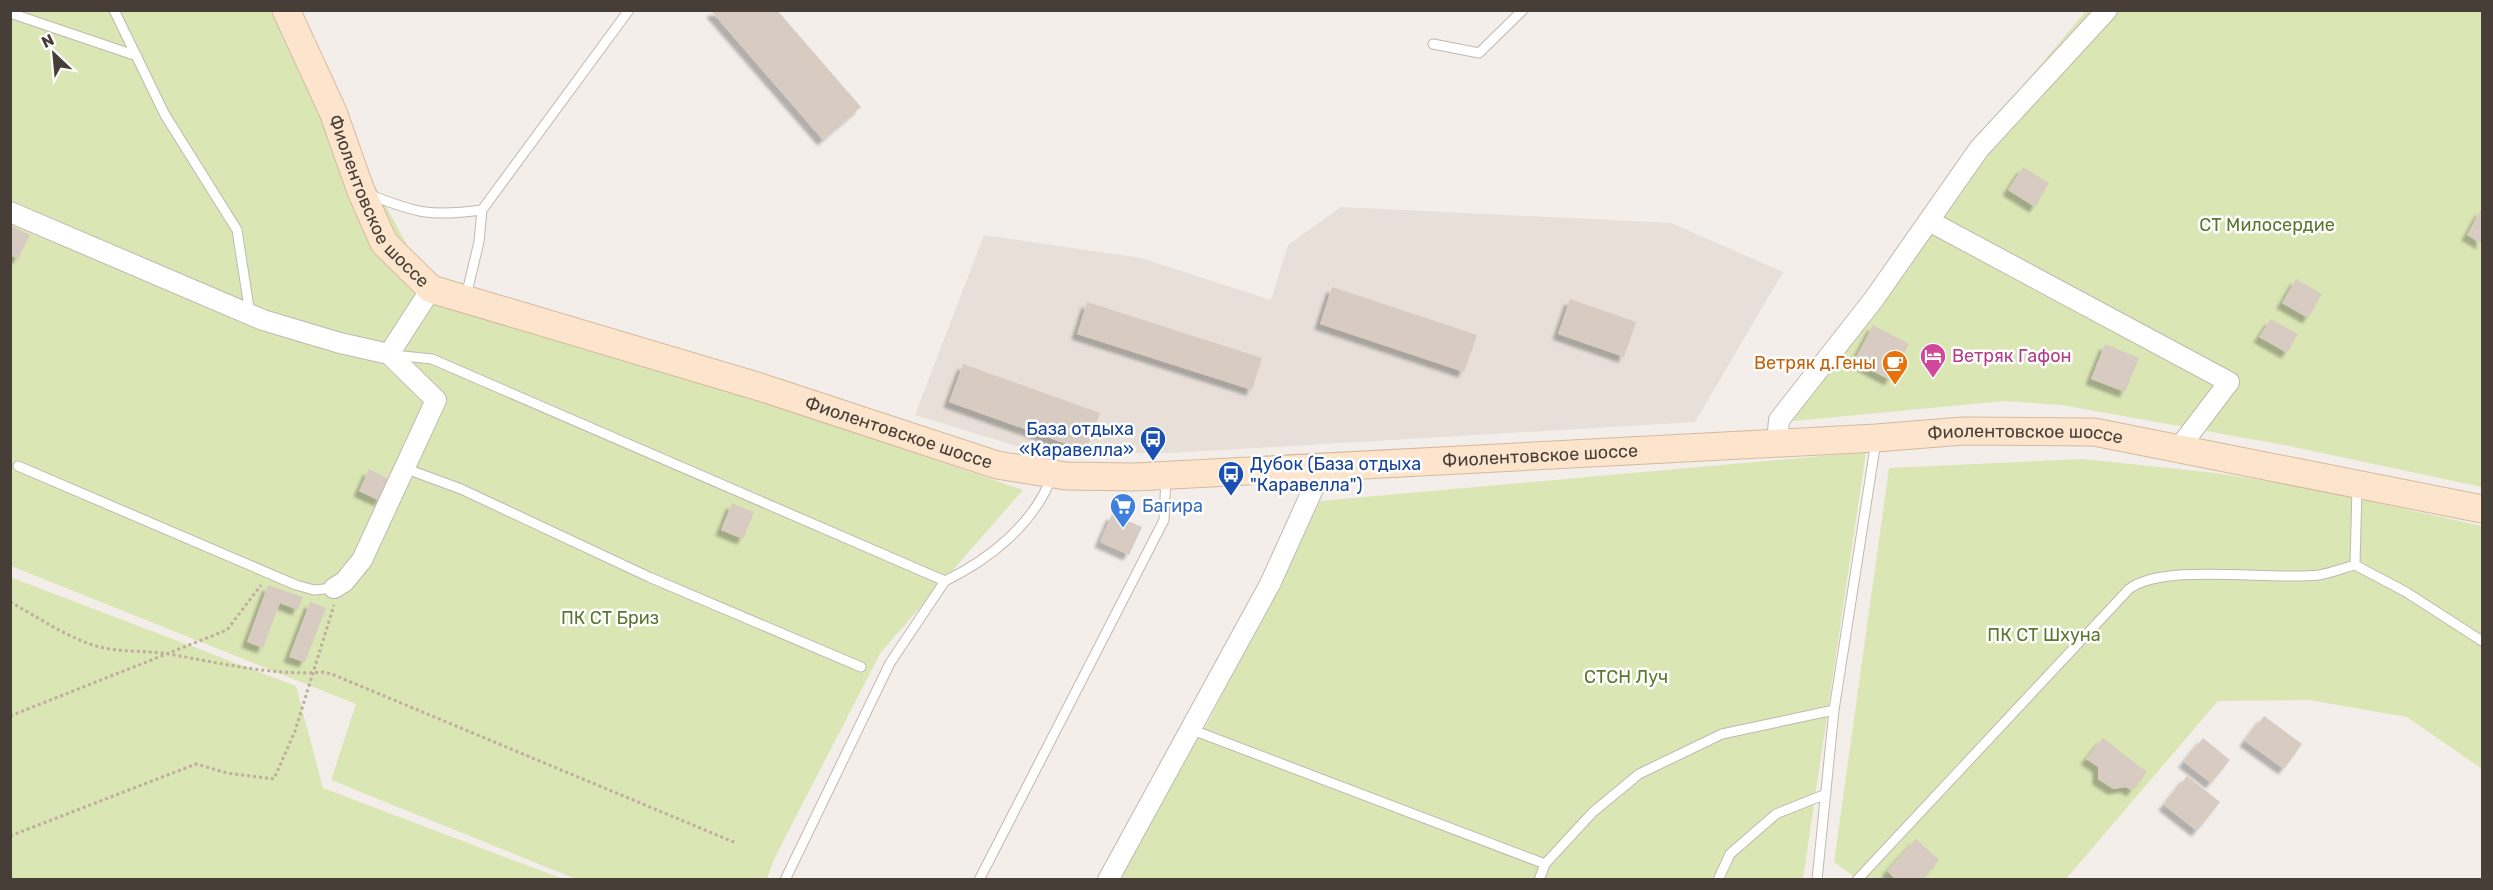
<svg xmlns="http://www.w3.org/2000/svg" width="2493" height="890" viewBox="0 0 2493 890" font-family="Rubik,sans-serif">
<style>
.residential{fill:#e7dfd8}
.green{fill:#dbe6b5}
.building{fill:#d8cbc2;filter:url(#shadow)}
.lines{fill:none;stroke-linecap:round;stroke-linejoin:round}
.lane-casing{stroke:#c2b7af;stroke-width:11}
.street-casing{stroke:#c2b7af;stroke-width:22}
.secondary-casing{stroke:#d4b99e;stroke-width:29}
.path{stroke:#c0ad9e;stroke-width:3;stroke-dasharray:3 3;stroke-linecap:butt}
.lane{stroke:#fff;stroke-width:9}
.street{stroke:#fff;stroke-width:20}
.secondary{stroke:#fce5cc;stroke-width:27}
.labels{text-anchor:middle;stroke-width:5;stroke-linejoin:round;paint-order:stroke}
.street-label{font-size:18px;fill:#473e38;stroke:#fff}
.park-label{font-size:18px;fill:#5a772e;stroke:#fff}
.hotel-label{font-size:18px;fill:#b23c85;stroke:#fff;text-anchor:start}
.food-label{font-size:18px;fill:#c56008;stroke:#fff;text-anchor:end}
.transit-label{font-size:18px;fill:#164399;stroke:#fff;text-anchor:end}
.shop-label{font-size:18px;fill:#366cbe;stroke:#fff;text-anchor:start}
</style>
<defs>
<filter id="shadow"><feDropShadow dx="-5.5" dy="5.5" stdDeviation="1.5" flood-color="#0004"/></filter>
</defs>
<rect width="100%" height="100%" fill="#f4eeea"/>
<path class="residential" d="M1341,207l330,16 112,49 -88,150 -523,31h-133l-124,-38 69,-180 157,23 130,42 17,-55z"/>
<path class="green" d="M10,11h270l151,278 34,10 558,191 -142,162 -106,205 -8,22h-191l-245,-99 25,-76 -345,-138z
M2086,11h396v476l-193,-41 -227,-41 -58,-4 -231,22 206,-285z
M1866,452l-63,427 -689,1 93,-156 113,-223z
M2083,459l133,14 84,13 182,40v243l-75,-52 -98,-17 -91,1 -152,178h-213l-1,-4 -18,-13 55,-394z
M10,577l286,109 27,102 240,91h-552z"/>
<path class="building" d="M715,10h62l84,97 -38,33 -111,-128z
M2023,167l26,16 -14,24 -27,-17z
M2482,208v36l-15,-9z
M12,226l18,9 -12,24 -8,-4z
M2296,279l26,15 -14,24 -26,-15z
M1332,287l145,48 -13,37 -144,-48z
M1570,299l66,23 -12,35 -66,-23z
M1087,302l175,56 -10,32 -175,-56z
M2271,319l27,15 -11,19 -28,-16z
M1873,325l36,19 -19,36 -36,-19z
M2105,344l34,14 -14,34 -34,-13z
M963,364l137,49 -14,38 -137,-49z
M369,469l22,11 -11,21 -21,-10z
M732,503l22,9 -11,27 -22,-9z
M1112,514l30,13 -13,28 -29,-13z
M268,585l35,12 -5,13 -18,-7 -17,45 -16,-6z
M310,602l16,6 -21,54 -16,-5z
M2264,716l38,28 -18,25 -39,-28z
M2103,738l44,34 -15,19 -6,-4 -13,2 -15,-10v-12l-12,-8z
M2203,738l27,22 -19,23 -27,-21z
M2187,776l33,26 -23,29 -33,-26z
M1916,839l23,21 -17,20h-26l-9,-9z"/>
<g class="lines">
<g class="lane-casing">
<path id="lane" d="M114,10l51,105 72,115 13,84
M10,13l127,43
M1433,44l46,9 44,-43
M368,194c48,19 62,23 114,16
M466,296l13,-54 3,-32 147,-200
M394,355l38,4 513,222c45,-22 89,-57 107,-105
M18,466l278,119 18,5 20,-2
M404,468l57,21 188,88 212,90
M2355,565l2,-78
M1190,729l355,135
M785,880l105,-217 55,-82
M979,880l185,-360 2,-43
M1539,880l6,-16 48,-52 46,-38 83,-40 112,-24
M1718,880l12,-26 46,-40 50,-20
M1817,880l17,-170 42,-269
M1857,880l272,-291c36,-27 143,-8 190,-14 12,-2 24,-7 36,-10l51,27 76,49"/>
</g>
<g class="street-casing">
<path id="street" d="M10,212l253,108 77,23 49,11 47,46 -74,160 -18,22 -10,6
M1929,221l300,161 -50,66
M389,354l42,-65
M1777,443l2,-23 95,-121 105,-150 128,-139
M1108,880l162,-296 53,-117"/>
</g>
<g class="secondary-casing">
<g id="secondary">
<path id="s1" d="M286,10l47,102 28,79 23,52 47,46 329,98 237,78 69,11 69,1 741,-39 87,-7 131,1 388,77"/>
</g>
</g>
<path class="path" d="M10,602c28,15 56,35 86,44 25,7 49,4 73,8 51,9 103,22 155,18l10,3 402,168
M10,716l217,-86 34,-45
M10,836l186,-72 31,9 47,6 21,-48 39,-126"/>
<use href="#lane" class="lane"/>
<use href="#street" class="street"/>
<use href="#secondary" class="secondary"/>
</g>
<defs>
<g id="hotel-pin" transform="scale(1.35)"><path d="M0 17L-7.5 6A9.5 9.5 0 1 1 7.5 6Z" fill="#d1479c" stroke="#fff"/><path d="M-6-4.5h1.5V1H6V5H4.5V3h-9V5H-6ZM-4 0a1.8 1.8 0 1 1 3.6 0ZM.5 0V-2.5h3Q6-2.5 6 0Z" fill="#fff"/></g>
<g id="cafe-pin" transform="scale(1.35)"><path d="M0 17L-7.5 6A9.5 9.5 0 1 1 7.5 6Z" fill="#e8710a" stroke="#fff"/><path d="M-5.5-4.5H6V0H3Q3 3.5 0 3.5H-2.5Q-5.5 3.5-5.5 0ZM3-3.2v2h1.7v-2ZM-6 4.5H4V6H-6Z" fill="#fff"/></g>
<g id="bus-pin" transform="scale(1.35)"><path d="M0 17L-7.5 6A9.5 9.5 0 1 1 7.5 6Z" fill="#1a4fb4" stroke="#fff"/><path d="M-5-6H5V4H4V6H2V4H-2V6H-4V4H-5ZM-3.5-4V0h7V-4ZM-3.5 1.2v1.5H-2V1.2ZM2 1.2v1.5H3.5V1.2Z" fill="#fff"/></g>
<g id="supermarket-pin" transform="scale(1.35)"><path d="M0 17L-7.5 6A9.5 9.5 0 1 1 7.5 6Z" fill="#3f7fe0" stroke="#fff"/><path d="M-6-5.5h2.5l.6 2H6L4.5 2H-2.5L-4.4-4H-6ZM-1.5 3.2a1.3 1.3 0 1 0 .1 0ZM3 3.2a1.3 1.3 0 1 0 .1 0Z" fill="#fff"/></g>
</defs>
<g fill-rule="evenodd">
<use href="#hotel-pin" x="1933" y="356"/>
<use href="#cafe-pin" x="1895" y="363"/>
<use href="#bus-pin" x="1153" y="439"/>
<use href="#bus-pin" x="1231" y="474"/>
<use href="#supermarket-pin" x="1123" y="506"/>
</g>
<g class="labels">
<g class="street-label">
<text dy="6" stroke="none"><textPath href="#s1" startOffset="214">Фиолентовское шоссе</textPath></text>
<text dy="6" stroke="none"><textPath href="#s1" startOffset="808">Фиолентовское шоссе</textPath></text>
<text dy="6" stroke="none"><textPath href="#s1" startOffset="1942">Фиолентовское шоссе</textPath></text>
<text dy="6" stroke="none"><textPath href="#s1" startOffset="1456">Фиолентовское шоссе</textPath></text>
</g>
<g class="park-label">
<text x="2267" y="231">СТ Милосердие</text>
<text x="610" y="624">ПК СТ Бриз</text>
<text x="2044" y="641">ПК СТ Шхуна</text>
<text x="1626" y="683">СТСН Луч</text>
</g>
<g class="hotel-label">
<text x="1952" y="362">Ветряк Гафон</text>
</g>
<g class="food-label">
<text x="1876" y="369">Ветряк д.Гены</text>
</g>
<g class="transit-label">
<text x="1134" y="435">База отдыха<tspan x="1134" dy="21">«Каравелла»</tspan></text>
<text x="1250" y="470" text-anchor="start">Дубок (База отдыха<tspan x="1250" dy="21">"Каравелла")</tspan></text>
</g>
<g class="shop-label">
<text x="1142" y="512">Багира</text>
</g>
</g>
<rect width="2493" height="890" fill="none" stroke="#473e38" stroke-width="24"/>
<g transform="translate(54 54) rotate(334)" stroke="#ffffff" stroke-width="4.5" paint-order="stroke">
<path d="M0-4.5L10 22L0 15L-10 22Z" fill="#473e38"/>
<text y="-9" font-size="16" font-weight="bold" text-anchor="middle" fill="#473e38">N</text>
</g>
</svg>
